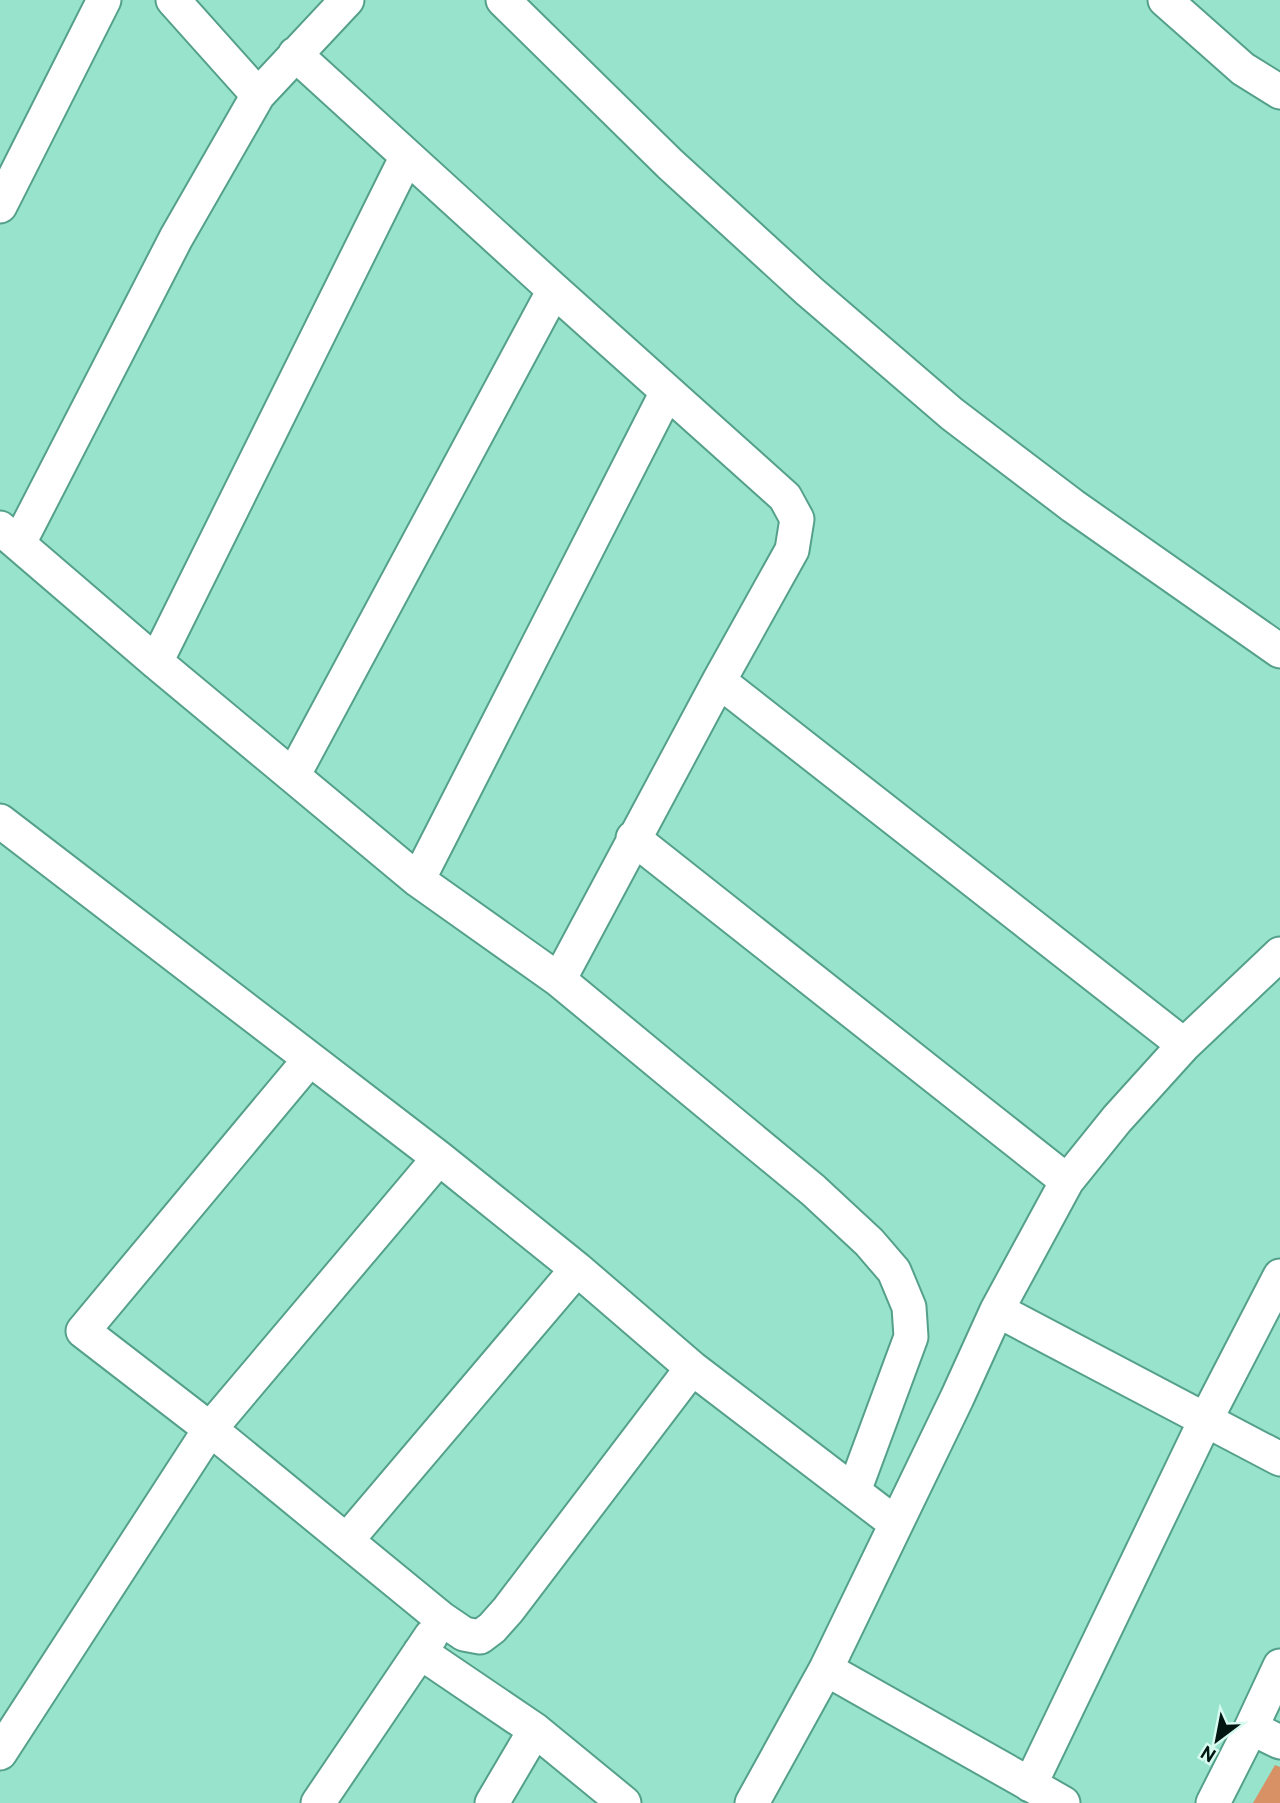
<svg xmlns="http://www.w3.org/2000/svg" width="1280" height="1803" viewBox="0 0 1280 1803" font-family="Overpass,sans-serif">
<style>
.green{fill:#d79164}
.lines{fill:none;stroke-linecap:round;stroke-linejoin:round}
.minor-casing{stroke:#55a08a;stroke-width:37}
.minor{stroke:#fff;stroke-width:33}
</style>
<rect width="100%" height="100%" fill="#97e3cb"/>
<path class="green" d="M1275,1765l5,2v36h-27z"/>
<g class="lines">
<g class="minor-casing">
<path id="minor" d="M173,0l85,95
M503,0l167,164 139,127 143,123 121,92 207,145
M1165,0l78,69 37,23
M295,54l259,236 231,207 12,22 -5,31 -73,131 -160,299
M0,206l104,-206
M0,528l156,134 262,218 141,100 254,210 56,52 25,29 15,36 2,30 -57,154
M19,543l157,-305 82,-143 89,-95
M156,662l251,-506
M719,681l465,364
M293,776l261,-486
M0,821l439,337 138,111 115,99 203,155
M633,838l434,343
M418,880l249,-488
M310,1059l-227,272 127,98 232,190 22,15 16,3 12,-9 16,-18 184,-242
M997,1310l283,149
M347,1540l230,-271
M420,1652l115,78 89,73
M826,1669l237,134
M1251,1728l29,14
M0,1753l210,-324 229,-271
M1030,1785l175,-364 75,-145
M318,1803l113,-167
M492,1803l43,-73
M752,1803l74,-134 131,-271 40,-88 70,-129 50,-62 67,-74 96,-91
M1213,1803l38,-75 29,-62"/>
</g>
<use href="#minor" class="minor"/>
</g>
<g transform="translate(1217 1740) rotate(212)" stroke="#d7fbef" stroke-width="5" paint-order="stroke">
<path d="M0-5L12 26L0 18L-12 26Z" fill="#011610"/>
<text y="-10" font-size="19" font-weight="bold" text-anchor="middle" fill="#011610">N</text>
</g>
</svg>
